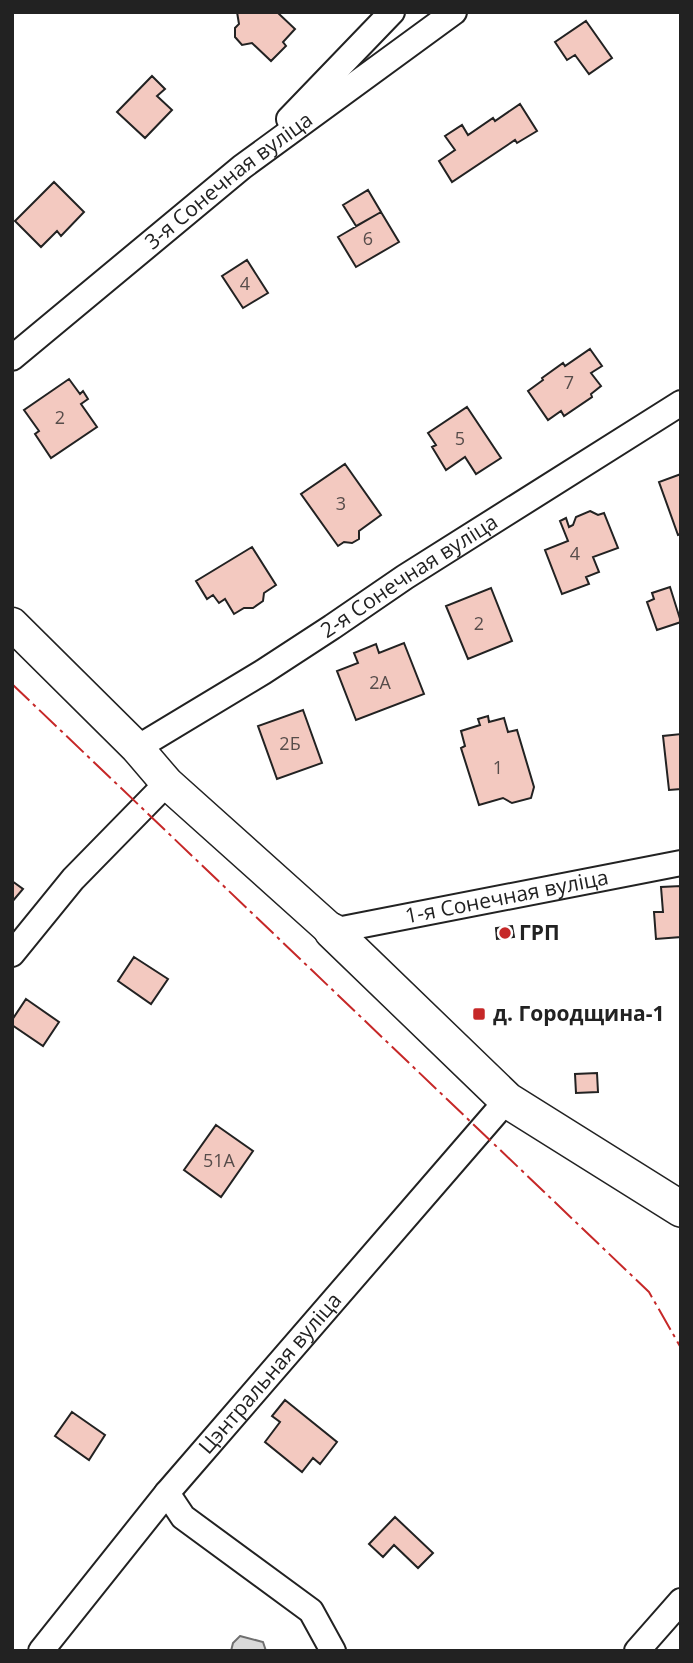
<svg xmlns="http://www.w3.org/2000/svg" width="693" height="1663" viewBox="0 0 693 1663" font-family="'Open Sans',sans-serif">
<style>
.water{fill:#d9d9d9;stroke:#6f6f6f;stroke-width:2}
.building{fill:#f3c9c0;stroke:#222;stroke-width:2}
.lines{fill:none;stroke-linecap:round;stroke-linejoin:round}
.minor-casing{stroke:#222;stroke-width:28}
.tertiary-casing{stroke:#222;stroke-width:35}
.secondary-casing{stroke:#222;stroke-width:38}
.minor{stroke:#fff;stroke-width:24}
.tertiary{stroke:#fff;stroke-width:32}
.secondary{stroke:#fff;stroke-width:35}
.power{stroke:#c62828;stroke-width:2;stroke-dasharray:24 5 3.5 5;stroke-linecap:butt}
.poi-dot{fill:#c62828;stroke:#fff;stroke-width:2.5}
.labels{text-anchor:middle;stroke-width:5;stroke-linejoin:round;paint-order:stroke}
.number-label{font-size:18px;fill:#564c4a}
.street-label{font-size:21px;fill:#222;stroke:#fff}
.poi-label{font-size:21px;font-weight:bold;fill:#222;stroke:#fff;text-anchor:start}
</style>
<rect width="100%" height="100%" fill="#fff"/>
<path class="water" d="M240,1636l23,6 3,9h-35l2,-8z"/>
<path class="building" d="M237,12h40l18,17 -12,13 3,4 -15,15 -19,-18 -10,2 -7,-8v-9l4,-4z
M586,21l26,37 -23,16 -14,-19 -8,5 -12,-18z
M152,76l13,13 -8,7 15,14 -27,28 -28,-26z
M520,104l17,27 -20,12 -2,-3 -63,42 -13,-21 16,-11 -10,-14 17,-11 6,10 25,-17 2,3z
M54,182l30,30 -23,24 -4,-5 -16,16 -26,-26z
M368,190l13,22 -25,14 -13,-21z
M381,212l18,30 -43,25 -18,-30z
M247,260l21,33 -25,15 -21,-32z
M590,349l12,17 -11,7 10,13 -10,8 1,3 -28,19 -3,-5 -13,9 -20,-29 15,-11 -1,-2 21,-15 2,3z
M69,379l11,15 3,-3 5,8 -7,5 16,23 -46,31 -16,-24 4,-3 -15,-21z
M467,407l34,51 -25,16 -11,-17 -19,13 -14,-23 4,-2 -8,-12z
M345,464l36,51 -22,16v8l-7,4 -8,-1 -6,4 -37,-52z
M681,474v60l-3,1 -19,-53z
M590,511l8,4 6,-2 14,35 -25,9 6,15 -13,5 3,7 -27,10 -17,-44 23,-9 -8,-20 6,-3 3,9 4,-2 3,-8z
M252,547l24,38 -12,8 -1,8 -10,7h-9l-10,6 -9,-15 -6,4 -6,-8 -6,4 -11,-18z
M670,587l11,35 -24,8 -10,-28 7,-3 -2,-6z
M491,588l21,53 -44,18 -22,-53z
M404,643l20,51 -68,26 -19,-49 21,-8 -4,-10 22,-9 3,9z
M303,710l19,53 -45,16 -19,-53z
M488,716l1,6 15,-4 4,14 9,-2 17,57 -3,11 -19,5 -9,-5 -24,7 -18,-57 4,-2 -4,-15 19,-6 -2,-6z
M681,734v55l-12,1 -6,-54z
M12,881l11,8 -11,13z
M681,886v51l-25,2 -2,-27h9l-2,-25z
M512,926l2,11 -17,2 -1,-11z
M134,957l34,22 -17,25 -33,-23z
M26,999l33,23 -16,24 -31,-21v-5z
M597,1073l1,19 -22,1 -1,-19z
M216,1125l37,26 -32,46 -37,-27z
M285,1400l52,42 -17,22 -7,-6 -11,14 -37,-30 15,-20 -8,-6z
M72,1412l33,23 -16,25 -34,-24z
M395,1517l38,36 -15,15 -24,-23 -11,12 -14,-13z"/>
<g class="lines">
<g class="minor-casing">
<g id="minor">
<path d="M289,119l103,-107"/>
<path id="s1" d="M12,358l230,-191 212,-155"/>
<path id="s2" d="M137,748l126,-76 69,-45 73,-50 276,-174"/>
<path id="s3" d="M332,931l349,-68"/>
<path d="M12,954l61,-75 94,-96"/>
<path d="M167,1493l16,24 128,94 22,40"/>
<path id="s4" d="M41,1651l126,-158 340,-393"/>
<path d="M637,1651l44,-50"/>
</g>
</g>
<g class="tertiary-casing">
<path id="tertiary" d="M12,624l125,124 30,35 165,148"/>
</g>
<g class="secondary-casing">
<path id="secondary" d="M332,931l175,169 174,109"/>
</g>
<use href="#minor" class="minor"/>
<use href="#tertiary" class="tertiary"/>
<use href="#secondary" class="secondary"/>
<path class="power" d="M12,684l637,608 32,56"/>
</g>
<g class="poi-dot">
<circle cx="505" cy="933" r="7"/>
<rect x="472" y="1007" width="14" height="14" rx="3.5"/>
</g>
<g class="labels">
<g class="number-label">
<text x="368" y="245">6</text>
<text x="245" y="290">4</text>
<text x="569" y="389">7</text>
<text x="60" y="424">2</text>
<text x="460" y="445">5</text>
<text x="341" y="510">3</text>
<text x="575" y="560">4</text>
<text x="479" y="630">2</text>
<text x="380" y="689">2А</text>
<text x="290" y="750">2Б</text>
<text x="498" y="774">1</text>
<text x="219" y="1167">51А</text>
</g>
<g class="street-label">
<text dy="7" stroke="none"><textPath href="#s1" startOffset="280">3-я Сонечная вуліца</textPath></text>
<text dy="7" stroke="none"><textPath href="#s2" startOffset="322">2-я Сонечная вуліца</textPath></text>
<text dy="7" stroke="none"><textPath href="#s3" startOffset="178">1-я Сонечная вуліца</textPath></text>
<text dy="7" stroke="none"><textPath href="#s4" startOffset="360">Цэнтральная вуліца</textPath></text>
</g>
<g class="poi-label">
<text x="519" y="940">ГРП</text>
<text x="493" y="1021">д. Городщина-1</text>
</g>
</g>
<rect width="693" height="1663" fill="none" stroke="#222222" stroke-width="28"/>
</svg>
